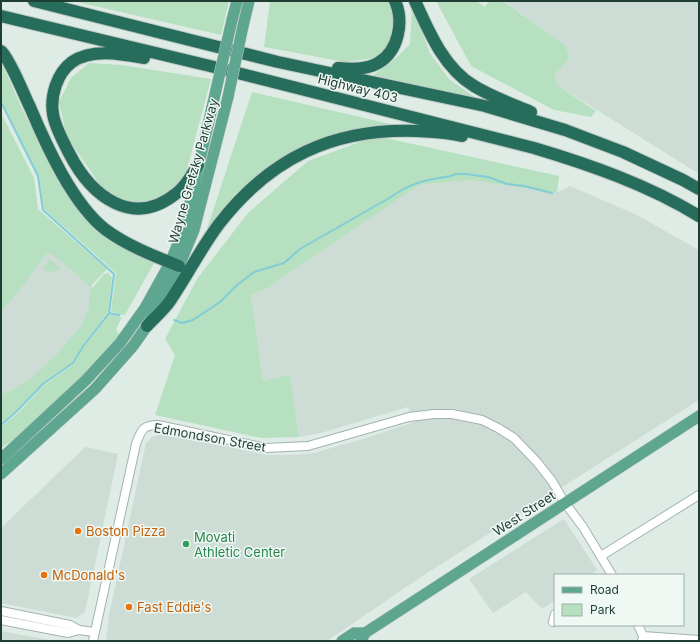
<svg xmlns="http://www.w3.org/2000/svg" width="700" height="642" viewBox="0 0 700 642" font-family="Inter,sans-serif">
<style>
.built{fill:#cddcd5}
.green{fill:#b6e0bf}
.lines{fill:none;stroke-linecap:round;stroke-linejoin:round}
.stream{stroke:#81cdd7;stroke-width:2}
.minor-casing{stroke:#a1b4ad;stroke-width:10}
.major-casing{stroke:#c0c9c6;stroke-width:12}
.highway-casing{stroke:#c0c9c6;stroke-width:14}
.minor{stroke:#fff;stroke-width:8}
.major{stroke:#5fa691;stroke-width:11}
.highway{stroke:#276d5c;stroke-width:12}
.major-bridge-casing{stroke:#c0c9c6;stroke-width:12;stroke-linecap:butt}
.major-bridge{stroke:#5fa691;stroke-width:11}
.food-dot{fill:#e8710a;stroke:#f0f8f4;stroke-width:1.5}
.leisure-dot{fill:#2e9e5b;stroke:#f0f8f4;stroke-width:1.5}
.labels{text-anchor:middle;stroke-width:3;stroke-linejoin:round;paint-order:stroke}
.street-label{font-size:13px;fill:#1e3e34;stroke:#f0f8f4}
.food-label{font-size:13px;fill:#c56008;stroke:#f0f8f4;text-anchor:start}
.leisure-label{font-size:13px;fill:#27864d;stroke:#f0f8f4;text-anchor:start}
</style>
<rect width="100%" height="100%" fill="#dfece6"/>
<path class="built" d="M504,1h195v173l-142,-89 -2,-10 15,-18 -5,-12z
M470,180l86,13 14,-7 65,28 64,36v150l-278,177 -94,64h-221l3,-26 37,-172 6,-6 12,-4 103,22h25l22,-2 52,-15 48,-16 -6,-15 -87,26 -22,4 -9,-61 -27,5 -12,-86 16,-7 152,-103z
M49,248l56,50 -32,42 -68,66 -4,-3v-98z
M85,447l33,7 -33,158 -9,6 -75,-15v-75z
M564,519l33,51 -7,5h-35v25l-13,9 -16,-17 -33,21 -24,-34z
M1,631l54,10h-54z"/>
<path class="green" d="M85,1h144l-8,34 -144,-33z
M270,1h119l6,22 -4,20 -17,15 -29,4 -81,-15z
M436,1h40l9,6 4,-6h14l62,44 5,12 -15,18 2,10 39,26 -5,6 -37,-7 -83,-44z
M412,7l18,46 19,26 35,25 -111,-29 22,-16 15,-15z
M89,63l33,2 89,14 -25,94 -10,15 -27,14h-21l-25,-13 -36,-52 -8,-35 12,-24z
M1,64l2,2 19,43 33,66 31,42 66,41 2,5 -29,52h-4l-10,-4 5,-38 -72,-64 -5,-33 -38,-76z
M252,92l147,34 -127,41 -37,27 -31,44z
M1,113l33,65 4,31 69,60 -17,18c-8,-7 -33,-32 -43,-34l-28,38 -18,20z
M376,136l183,40 -2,17 -87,-13 -51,5 -152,103 -16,7 12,86 27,-6 9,62 -38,1 -106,-23 20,-60 -10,-16 32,-60 51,-66 60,-52z
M50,259l12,11 -15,2 -4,-4z
M109,273l3,5 -4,34 -24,32 -11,18 -30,21 -26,27 -16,13v-29l8,-2 21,-13 27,-25 25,-29 7,-18 1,-16 14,-17z
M109,314l13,3 -6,12 4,7 -37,42 -68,61 -14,9v-21l18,-15 24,-26 31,-22 11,-19z"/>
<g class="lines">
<path class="stream" d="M1,102l37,74 5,34 71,64 -5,39 -25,32 -11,18 -30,21 -26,27 -16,14
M109,313l10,2
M174,320l8,3 11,-3 27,-18 17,-17 17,-13 30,-9 16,-14 91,-52c20,-15 36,-17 60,-21l4,-2h11l22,3 19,7 17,2 28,7"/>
<g class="minor-casing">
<path id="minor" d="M601,556l98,-61
M1,611l69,14 9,5 15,2
M1,620l67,13 11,-3
M553,622l2,-8
M638,625l5,11 -1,5
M643,636l56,4
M93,641l43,-197c5,-13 6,-19 22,-19l108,23 42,-2 101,-29 25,-3h18l30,6 16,8 16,10 23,24 15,19 13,22 18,24 29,48"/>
</g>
<g class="major-casing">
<path id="major" d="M232,20l5,-19
M243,26l6,-25
M1,459l85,-79 34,-37 25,-35 25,-45 14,-34 32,-139
M1,474l94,-85 38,-43 14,-20 32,-60 15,-36 34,-133
M342,641l12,-8h11
M361,641l4,-8 334,-217"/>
</g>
<g class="highway-casing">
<path id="highway" d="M34,1l244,61 207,44 80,24 58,22 60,28 16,9
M415,1c14,31 29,67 59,85 18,11 38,18 57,26
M1,16l209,50 324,82c57,17 114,37 165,68
M1,51c9,8 23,44 29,56 16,38 43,98 76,123 22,16 48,26 73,36
M144,58c-22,-4 -52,-10 -72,4 -15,11 -22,34 -19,52 2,13 10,27 16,39 22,43 64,77 109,39 9,-7 14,-18 20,-27
M338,68c13,1 28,2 40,-5 21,-12 26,-42 17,-62
M147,326c7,-8 17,-16 23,-25 17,-25 31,-53 49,-77 51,-66 114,-96 198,-93 15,1 30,1 45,5"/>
</g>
<use href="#minor" class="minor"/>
<use href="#major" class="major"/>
<use href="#highway" class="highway"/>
<g class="major-bridge-casing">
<path id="major-bridge" d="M216,90l16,-70
M228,97l15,-71"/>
</g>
<use href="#major-bridge" class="major-bridge"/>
</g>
<g class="food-dot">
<circle cx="78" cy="531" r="4"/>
<circle cx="44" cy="575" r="4"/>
<circle cx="129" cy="607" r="4"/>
</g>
<circle class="leisure-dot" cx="186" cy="544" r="4"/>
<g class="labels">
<g class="street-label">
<text transform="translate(358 88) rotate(14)" y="5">Highway 403</text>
<text transform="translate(193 171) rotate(-74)" y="5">Wayne Gretzky Parkway</text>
<text transform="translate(210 437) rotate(10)" y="5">Edmondson Street</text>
<text transform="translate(524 513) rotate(-33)" y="5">West Street</text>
</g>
<g class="food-label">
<text x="86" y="536">Boston Pizza</text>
<text x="52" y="580">McDonald's</text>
<text x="137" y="612">Fast Eddie's</text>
</g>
<g class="leisure-label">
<text x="194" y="542">Movati<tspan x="194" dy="15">Athletic Center</tspan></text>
</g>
</g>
<rect width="700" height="642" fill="none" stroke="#1e3e34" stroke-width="4"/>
<rect x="554" y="574" width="130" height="52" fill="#f0f8f4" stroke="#9caea7"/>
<rect x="562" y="587" width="20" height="6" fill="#5fa691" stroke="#9caea7"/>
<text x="590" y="594" font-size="12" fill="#1e3e34">Road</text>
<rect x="562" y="604" width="20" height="12" fill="#b6e0bf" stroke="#9caea7"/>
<text x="590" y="614" font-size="12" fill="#1e3e34">Park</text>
</svg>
